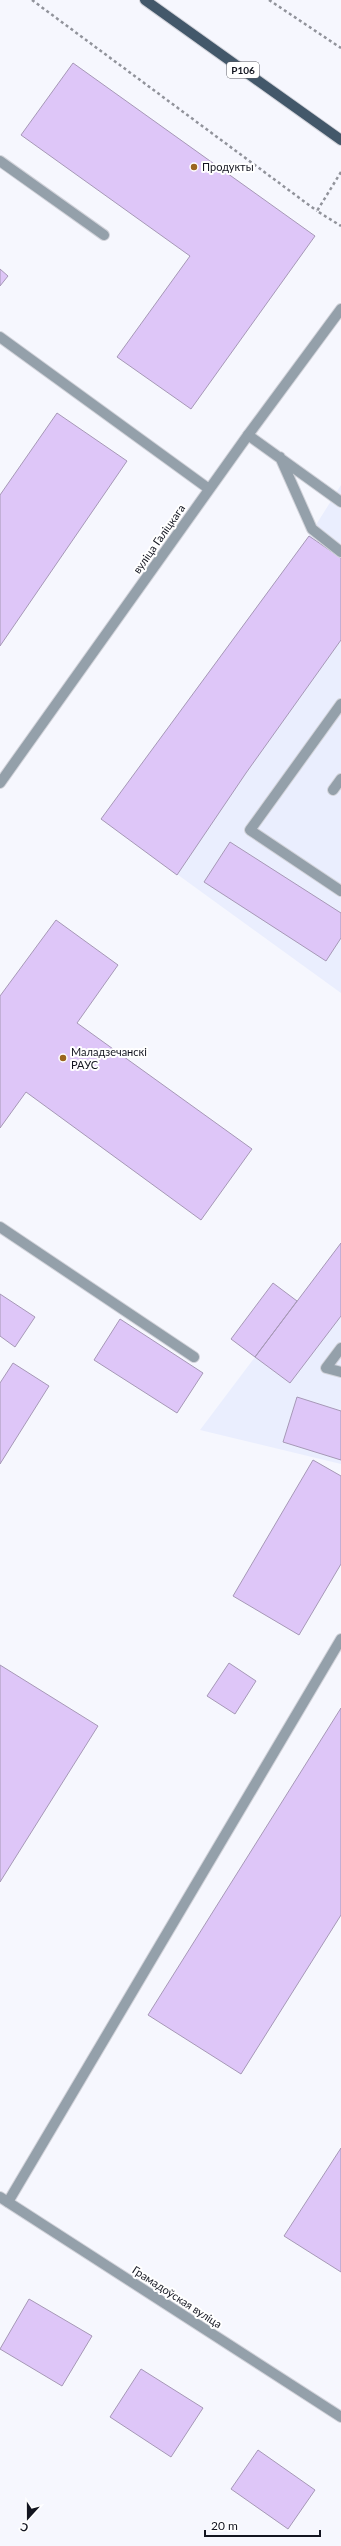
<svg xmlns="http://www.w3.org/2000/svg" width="341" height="2546" viewBox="0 0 341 2546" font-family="Lato,sans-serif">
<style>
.built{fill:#eaeefe}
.building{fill:#dec6f8;stroke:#a698b6}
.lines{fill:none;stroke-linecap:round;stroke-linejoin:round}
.service-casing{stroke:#d2d3da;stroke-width:12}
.minor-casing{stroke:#d2d3da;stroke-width:12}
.tertiary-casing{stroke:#d2d3da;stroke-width:12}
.primary-casing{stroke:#d2d3da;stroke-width:12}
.path{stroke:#91939b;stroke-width:2.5;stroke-dasharray:3 3;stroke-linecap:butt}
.service{stroke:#94a0aa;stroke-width:10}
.minor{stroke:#94a0aa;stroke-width:10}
.tertiary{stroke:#94a0aa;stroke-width:10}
.primary{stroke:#43586a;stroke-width:10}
.poi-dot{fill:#9b651f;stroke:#fff;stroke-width:1.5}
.labels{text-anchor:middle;stroke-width:4;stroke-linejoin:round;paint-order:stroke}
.shield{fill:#fff;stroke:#5a5b63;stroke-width:1}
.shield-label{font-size:10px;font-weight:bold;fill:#131520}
.poi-label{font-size:11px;fill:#131520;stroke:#fff;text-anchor:start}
.street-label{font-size:11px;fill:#131520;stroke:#fff}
</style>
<rect width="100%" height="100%" fill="#f6f7fe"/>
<path class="built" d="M341,485v508l-240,-174 208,-283z
M341,1243v221l-141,-34 55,-73z"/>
<path class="building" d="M73,63l242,173 -124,173 -74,-52 73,-101 -169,-121z
M0,269l8,7 -8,10z
M57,413l70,48 -127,185v-151z
M309,536l32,22v82l-95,133 -69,102 -76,-56z
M230,842l111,71v25l-15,23 -122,-79z
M56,920l62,45 -41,58 175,126 -51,71 -175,-128 -26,36v-132z
M341,1243v73l-51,67 -35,-26z
M273,1283l24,18 -42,56 -24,-18z
M0,1294l35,23 -20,30 -15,-11z
M120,1319l83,54 -26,40 -83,-53z
M13,1363l36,23 -49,78v-81z
M297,1397l44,14v49l-58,-18z
M313,1460l28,16v88l-42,71 -66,-39z
M229,1663l27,18 -21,33 -28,-18z
M0,1665l98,61 -98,156z
M341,1708v207l-100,159 -93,-59z
M341,2148v124l-57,-36z
M29,2299l63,37 -30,50 -62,-37z
M141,2369l62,39 -32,49 -61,-40z
M258,2450l57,40 -27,39 -57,-40z"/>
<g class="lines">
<g class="service-casing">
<path id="service" d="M0,161l104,74
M248,435l93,67
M280,457l32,72 29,23
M341,704l-91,126 91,61
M333,790l8,-11
M0,1227l194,130
M341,1348l-15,20 15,4
M8,2202l333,-563"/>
</g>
<g class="minor-casing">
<path id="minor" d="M0,337l209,152
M0,783l248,-348 93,-126"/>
</g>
<g class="tertiary-casing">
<path id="tertiary" d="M0,2197l341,220"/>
</g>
<g class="primary-casing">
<path id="primary" d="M145,0l196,140"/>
</g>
<path class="path" d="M32,0l285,211
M269,0l72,48
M341,172l-24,39 24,15"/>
<use href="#service" class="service"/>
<use href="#minor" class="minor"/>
<use href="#tertiary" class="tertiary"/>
<use href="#primary" class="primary"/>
</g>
<g class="poi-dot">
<circle cx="194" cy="167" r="4"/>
<circle cx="63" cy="1058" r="4"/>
</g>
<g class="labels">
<rect class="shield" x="227" y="62" width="32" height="16" rx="3"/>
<g class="shield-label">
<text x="243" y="74">Р106</text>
</g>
<g class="poi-label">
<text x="202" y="171">Продукты</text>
<text x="71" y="1056">Маладзечанскі<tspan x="71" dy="13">РАУС</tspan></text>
</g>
<g class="street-label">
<text transform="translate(159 539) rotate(-55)" y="4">вуліца Галіцкага</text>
<text transform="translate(177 2297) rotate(33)" y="4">Грамадоўская вуліца</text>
</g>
</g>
<g transform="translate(28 2518) rotate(201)" stroke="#ffffff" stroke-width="3" paint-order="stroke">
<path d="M0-3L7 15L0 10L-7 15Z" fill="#131520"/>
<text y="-6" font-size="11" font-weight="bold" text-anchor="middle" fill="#131520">С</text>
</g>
<path d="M205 2530v6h115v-6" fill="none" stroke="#131520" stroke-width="2"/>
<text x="211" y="2530" font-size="12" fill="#131520" stroke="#ffffff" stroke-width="3" paint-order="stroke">20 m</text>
</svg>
